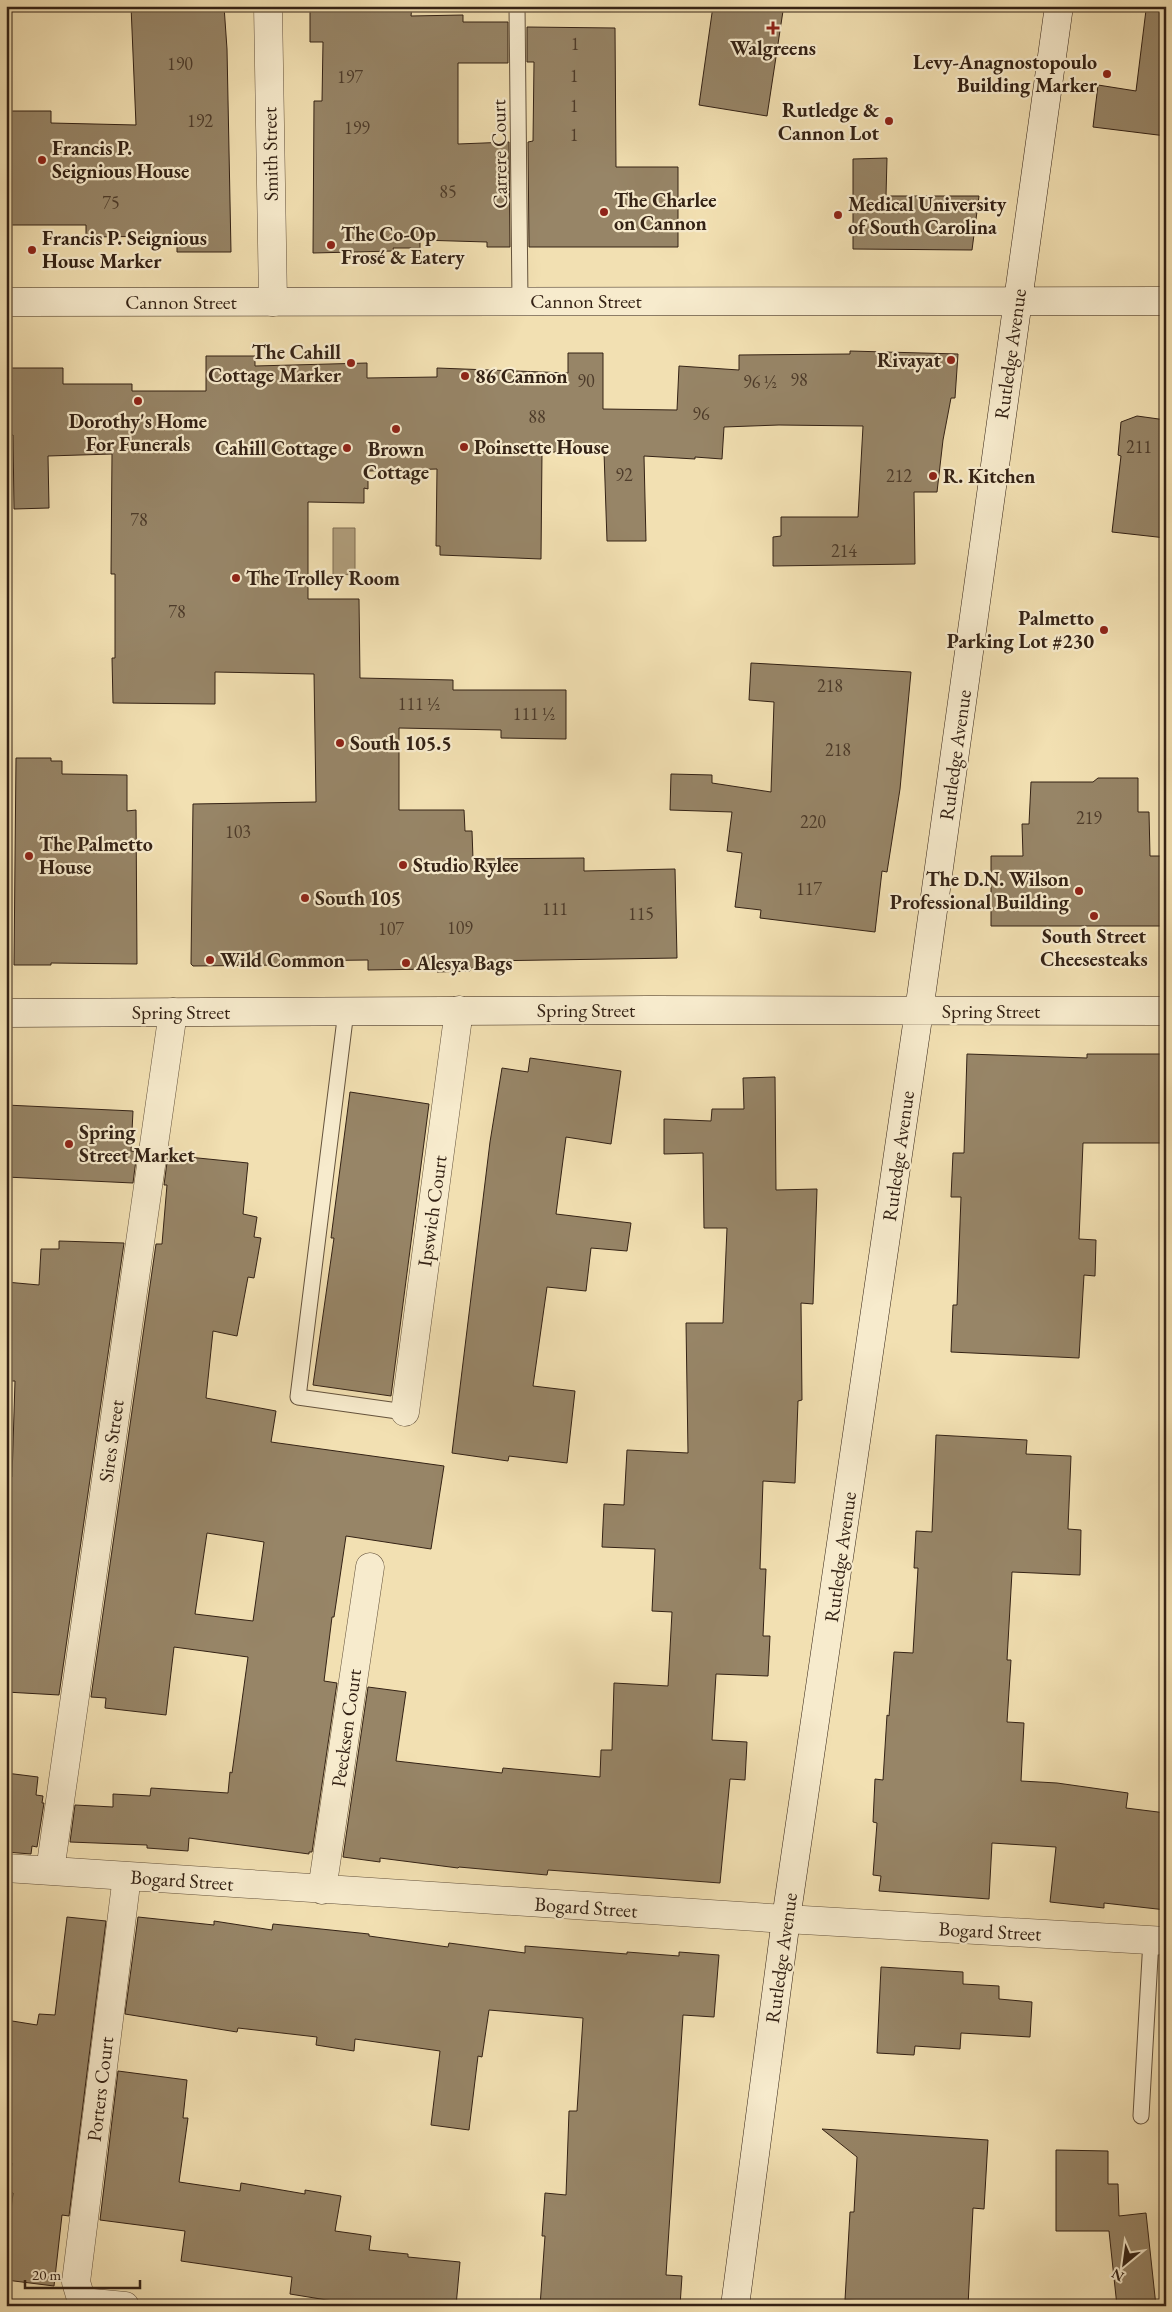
<svg xmlns="http://www.w3.org/2000/svg" width="1172" height="2312" viewBox="0 0 1172 2312" font-family="'EB Garamond',serif">
<style>
.water{fill:#b19f7d;stroke:#7f6d53}
.building{fill:#978567;stroke:#342215;fill-rule:evenodd}
.lines{fill:none;stroke-linecap:round;stroke-linejoin:round}
.lane-casing{stroke:#64523c;stroke-width:17}
.street-casing{stroke:#64523c;stroke-width:29}
.secondary-casing{stroke:#342215;stroke-width:29}
.lane{stroke:#f7ebcd;stroke-width:15}
.street{stroke:#f7ebcd;stroke-width:28}
.secondary{stroke:#f7ebcd;stroke-width:28}
.poi-dot{fill:#8f2418;stroke:#f7ebcd;stroke-width:2}
.labels{text-anchor:middle;stroke-width:4.5;stroke-linejoin:round;paint-order:stroke}
.number-label{font-size:18px;fill:#4d3b2a}
.poi-label{font-size:20px;font-weight:bold;fill:#342215;stroke:#f7ebcd;text-anchor:start}
.street-label{font-size:20px;fill:#342215;stroke:#f7ebcd}
</style>
<rect width="100%" height="100%" fill="#f2e0b2"/>
<filter id="stains"><feTurbulence type="fractalNoise" baseFrequency=".004" numOctaves="4"/><feColorMatrix values="0 0 0 0 .2 0 0 0 0 .09 0 0 0 0 .02 0 0 0 .5 -.17"/></filter>
<radialGradient id="worn" r=".72"><stop offset=".6" stop-color="#630" stop-opacity="0"/><stop offset="1" stop-color="#630" stop-opacity=".3"/></radialGradient>
<path class="water" d="M333,528h22v47l-22,-1z"/>
<path class="building" d="M131,6h93l3,43 4,203h-54v-16l-91,1v-12h-80v-114h45v12l85,2z
M310,6h102l-1,10 52,-1v7h45v41h-50v81l51,-2 1,105h-23v-5l-67,-2v8h-27l1,3 -81,2 1,-152h8l1,-59h-13z
M713,6h42l28,5 -16,105 -68,-11z
M1146,10l20,1v125l-73,-9 5,-42 38,6z
M527,27l88,1 1,139h62v80h-149l-1,-105 5,-1 1,-79h-7z
M887,158l-1,38h93l-7,54 -119,-1v-90z
M850,351l108,3 -3,44h-4l-8,42 -6,52h-23l1,72 -142,2v-29l8,-1v-19h77l5,-91 -84,-1 -55,2 -2,32 -27,-2v2l-51,-3 2,85h-39l-3,-89h-62l-1,107 -101,-4v-9h-4l1,-77 -69,2v18l-4,-1v15l-56,-1v97h51l1,79 93,2v10h113v49l-65,-1v-8l-102,-2v82h65l1,21h7l1,28 111,-1v13l91,-2 2,89 -194,3v7h-13v3l-33,1v-3l-69,1v-10l-84,1v4l-91,1 -2,-2 2,-160 123,-2 -2,-128 -99,-2v32l-102,-1 -1,-45h3v-84h-4l1,-120 -64,2 1,52 -35,1 -1,-74h-7v-67h57v16h69v7h74v-35h49v10l112,-3v15l70,-1v-9l131,5v-20h35v56l74,1 2,-44 60,4v-15l111,-1z
M1137,416l29,4v118l-54,-6 9,-76 -3,-1 3,-33z
M751,663l160,9 -11,117 -13,83 -5,-1 -7,61 -115,-14 1,-8 -26,-3 7,-54 -15,-2 5,-39 -62,-2 1,-36 41,1v8l59,9 3,-90 -25,-2z
M16,758h35v3h11v13l65,1v36l9,-1 1,154 -86,-1v2h-37z
M1098,778h40v34h11l1,44h16v70h-175v-70h32l-1,-32h7l2,-42h62z
M967,1054l120,4v-4h79v89h-83l-4,96 17,1 -1,36 -11,-1 -5,83 -128,-6 2,-47h4l4,-108h-10l2,-44h11z
M530,1058l91,13 -10,73 -45,-7 -10,77 75,9 -4,28 -36,-3 -5,43 -39,-4 -14,99 42,5 -8,72 -58,-7 -1,5 -56,-8 38,-311 12,-74 26,4z
M775,1077l1,113 41,-1 -4,115 -12,-1 1,97 -4,1 -3,82 -32,-2 -3,88h6l-3,67h7l-2,40 -52,-2 -4,66 35,2 -2,38 -15,-1 -10,104 -172,-13 -1,5 -88,-8 -1,1 -78,-10v4l-37,-5 25,-170 38,5 -10,69 106,12 1,-5 97,9 1,-27h11l2,-67 54,3 4,-74 -20,-1 3,-62 -53,-2 2,-43 20,1 3,-55 61,3 -2,-130h37l4,-95h-23l-1,-75 -39,1v-35l47,2 1,-12h32l-1,-31z
M350,1092l79,12 -38,292 -78,-11 21,-147h-3z
M6,1105l127,6 -2,40 6,1 -4,31 -127,-6z
M168,1155l80,8 -5,51 14,3 -3,20 7,1 -7,40 -6,-1 -11,59 -24,-5 -7,67 70,13 -5,31 173,24 -13,83 -85,-13 -12,81h-2l-8,64 13,2 -25,169h-3v2l-120,-16 -1,13 -41,-3v-3l-77,-3 5,-37 38,2v-13l37,2 1,-8 77,5 2,-21 2,1 16,-116 -74,-10 -8,68 -61,-7 1,-10 -15,-1 65,-453h6l5,-59h-3zM207,1533l57,9 -11,79 -58,-7z
M59,1241l65,2 -65,452 -53,-3v-216l6,1 3,-96h-9v-99l33,3 2,-36h18z
M936,1435l91,5 -1,14 45,2 -3,73 13,1 -1,45 -68,-3 -5,88h4l-4,62 17,1 -3,58 36,2 71,10 -2,15 40,5v97l-62,-7v5l-54,-6 6,-55 -64,-4 -3,56 -110,-8 2,-15 -8,-1 4,-52 -4,-1 2,-43 8,1 4,-65 2,1 5,-64 19,1 5,-85h-4l2,-37 16,1z
M6,1773l32,4 -2,18 7,1 -1,7h2l-7,44 -5,-1 -1,8 -25,-2z
M67,1917l39,4 -37,295 -7,-1 -8,71 -48,-6v-27l7,-60 -5,-1 4,-29h-6v-143l31,5 2,-11 16,1z
M138,1917l76,8v-4l58,9 1,-6 96,10v2l79,11 1,-4 76,10v-7l102,8v-2l52,4v-4l40,3 -5,62 -31,-2 -17,260 16,1 -2,30h-140l5,-70h-3l3,-43 21,2 3,-84h8l6,-93 -94,-8 -7,47 -4,-1 -9,74 -38,-5 9,-74 -85,-12 -1,12 -38,-6 1,-8 -79,-9 -1,4 -112,-18z
M881,1967l82,5v12l36,2v13l33,3 -2,35 -69,-4 -1,16 -45,-3 -1,9 -37,-2z
M118,2071l69,9 -4,38h5l-9,64 61,9 1,-8 64,11v-4l36,6 -6,35 36,5 -2,14 39,4v3l52,5 -4,44h-123v-5l-43,-7 2,-17 -111,-16 4,-30 -85,-11z
M822,2129l166,11 -4,69 -11,-1 -5,98 -123,-6 5,-88h4l3,-55z
M1056,2150l52,1v33h10l1,32 27,-3 10,93h-39l-8,-75h-53z"/>
<g class="lines">
<g class="lane-casing">
<path id="lane" d="M517,6l3,295
M346,1011l-48,386 107,15
M1141,2116l10,-176"/>
</g>
<g class="street-casing">
<path id="street" d="M268,6l5,296
M405,1412l54,-402
M6,1868l780,51 380,22
M50,1871l123,-859
M322,1890l48,-323
M125,2306l-43,-4 -6,-20 51,-406"/>
</g>
<g class="secondary-casing">
<path id="secondary" d="M6,302l1160,-1
M6,1013l644,-3 516,1
M735,2306l51,-387 133,-908 140,-1005"/>
</g>
<use href="#lane" class="lane"/>
<use href="#street" class="street"/>
<use href="#secondary" class="secondary"/>
</g>
<g class="poi-dot">
<path d="M770.5 20.5h5v5h5v5h-5v5h-5v-5h-5v-5h5z"/>
<circle cx="1107" cy="74" r="5"/>
<circle cx="889" cy="121" r="5"/>
<circle cx="42" cy="160" r="5"/>
<circle cx="604" cy="212" r="5"/>
<circle cx="838" cy="215" r="5"/>
<circle cx="331" cy="245" r="5"/>
<circle cx="32" cy="250" r="5"/>
<circle cx="951" cy="360" r="5"/>
<circle cx="351" cy="363" r="5"/>
<circle cx="465" cy="376" r="5"/>
<circle cx="138" cy="401" r="5"/>
<circle cx="396" cy="429" r="5"/>
<circle cx="464" cy="447" r="5"/>
<circle cx="347" cy="448" r="5"/>
<circle cx="933" cy="476" r="5"/>
<circle cx="236" cy="578" r="5"/>
<circle cx="1104" cy="630" r="5"/>
<circle cx="340" cy="743" r="5"/>
<circle cx="29" cy="856" r="5"/>
<circle cx="403" cy="865" r="5"/>
<circle cx="1079" cy="891" r="5"/>
<circle cx="305" cy="898" r="5"/>
<circle cx="1094" cy="916" r="5"/>
<circle cx="210" cy="960" r="5"/>
<circle cx="406" cy="963" r="5"/>
<circle cx="69" cy="1144" r="5"/>
</g>
<g class="labels">
<g class="number-label">
<text x="575" y="50">1</text>
<text x="180" y="70">190</text>
<text x="574" y="82">1</text>
<text x="350" y="83">197</text>
<text x="574" y="112">1</text>
<text x="200" y="127">192</text>
<text x="357" y="134">199</text>
<text x="574" y="141">1</text>
<text x="448" y="198">85</text>
<text x="111" y="209">75</text>
<text x="799" y="386">98</text>
<text x="586" y="387">90</text>
<text x="760" y="388">96 ½</text>
<text x="701" y="420">96</text>
<text x="537" y="423">88</text>
<text x="1139" y="453">211</text>
<text x="624" y="481">92</text>
<text x="899" y="482">212</text>
<text x="139" y="526">78</text>
<text x="844" y="557">214</text>
<text x="177" y="618">78</text>
<text x="830" y="692">218</text>
<text x="419" y="710">111 ½</text>
<text x="534" y="720">111 ½</text>
<text x="838" y="756">218</text>
<text x="1089" y="824">219</text>
<text x="813" y="828">220</text>
<text x="238" y="838">103</text>
<text x="809" y="895">117</text>
<text x="555" y="915">111</text>
<text x="641" y="920">115</text>
<text x="460" y="934">109</text>
<text x="391" y="935">107</text>
</g>
<g class="poi-label">
<text x="773" y="55" text-anchor="middle">Walgreens</text>
<text x="1097" y="69" text-anchor="end">Levy-Anagnostopoulo<tspan x="1097" dy="23">Building Marker</tspan></text>
<text x="879" y="117" text-anchor="end">Rutledge &amp;<tspan x="879" dy="23">Cannon Lot</tspan></text>
<text x="52" y="155">Francis P.<tspan x="52" dy="23">Seignious House</tspan></text>
<text x="614" y="207">The Charlee<tspan x="614" dy="23">on Cannon</tspan></text>
<text x="848" y="211">Medical University<tspan x="848" dy="23">of South Carolina</tspan></text>
<text x="341" y="241">The Co-Op<tspan x="341" dy="23">Frosé &amp; Eatery</tspan></text>
<text x="42" y="245">Francis P. Seignious<tspan x="42" dy="23">House Marker</tspan></text>
<text x="341" y="359" text-anchor="end">The Cahill<tspan x="341" dy="23">Cottage Marker</tspan></text>
<text x="941" y="367" text-anchor="end">Rivayat</text>
<text x="475" y="383">86 Cannon</text>
<text x="138" y="428" text-anchor="middle">Dorothy's Home<tspan x="138" dy="23">For Funerals</tspan></text>
<text x="474" y="454">Poinsette House</text>
<text x="337" y="455" text-anchor="end">Cahill Cottage</text>
<text x="396" y="456" text-anchor="middle">Brown<tspan x="396" dy="23">Cottage</tspan></text>
<text x="943" y="483">R. Kitchen</text>
<text x="246" y="585">The Trolley Room</text>
<text x="1094" y="625" text-anchor="end">Palmetto<tspan x="1094" dy="23">Parking Lot #230</tspan></text>
<text x="350" y="750">South 105.5</text>
<text x="39" y="851">The Palmetto<tspan x="39" dy="23">House</tspan></text>
<text x="413" y="872">Studio Rylee</text>
<text x="1069" y="886" text-anchor="end">The D.N. Wilson<tspan x="1069" dy="23">Professional Building</tspan></text>
<text x="315" y="905">South 105</text>
<text x="1094" y="943" text-anchor="middle">South Street<tspan x="1094" dy="23">Cheesesteaks</tspan></text>
<text x="220" y="967">Wild Common</text>
<text x="416" y="970">Alesya Bags</text>
<text x="79" y="1139">Spring<tspan x="79" dy="23">Street Market</tspan></text>
</g>
<g class="street-label">
<text transform="translate(270 154) rotate(-91)" y="7">Smith Street</text>
<text transform="translate(499 154) rotate(-91)" y="7">Carrere Court</text>
<text x="586" y="308">Cannon Street</text>
<text x="181" y="309">Cannon Street</text>
<text transform="translate(1010 354) rotate(-82)" y="7">Rutledge Avenue</text>
<text transform="translate(955 755) rotate(-82)" y="7">Rutledge Avenue</text>
<text x="586" y="1017">Spring Street</text>
<text x="991" y="1018">Spring Street</text>
<text x="181" y="1019">Spring Street</text>
<text transform="translate(898 1156) rotate(-82)" y="7">Rutledge Avenue</text>
<text transform="translate(432 1211) rotate(-82)" y="7">Ipswich Court</text>
<text transform="translate(111 1441) rotate(-82)" y="7">Sires Street</text>
<text transform="translate(840 1557) rotate(-82)" y="7">Rutledge Avenue</text>
<text transform="translate(346 1728) rotate(-82)" y="7">Peecksen Court</text>
<text transform="translate(182 1880) rotate(4)" y="7">Bogard Street</text>
<text transform="translate(586 1907) rotate(4)" y="7">Bogard Street</text>
<text transform="translate(990 1931) rotate(3)" y="7">Bogard Street</text>
<text transform="translate(781 1958) rotate(-82)" y="7">Rutledge Avenue</text>
<text transform="translate(100 2089) rotate(-83)" y="7">Porters Court</text>
</g>
</g>
<rect width="1172" height="2312" fill="none" stroke="#f2e0b2" stroke-width="25"/>
<rect x="8" y="8" width="1157" height="2297" fill="none" stroke="#342215" stroke-width="2.5"/>
<rect x="12" y="12" width="1147" height="2287" fill="none" stroke="#342215"/>
<g transform="translate(1124 2264) rotate(209)" stroke="#f7ebcd" stroke-width="4" paint-order="stroke">
<path d="M0-4L9 19L0 12L-9 19Z" fill="#342215"/>
<text y="-8" font-size="14" font-weight="bold" text-anchor="middle" fill="#342215">N</text>
</g>
<path d="M25 2280v8h115v-8" fill="none" stroke="#342215" stroke-width="2.5"/>
<text x="32" y="2280" font-size="15" fill="#342215" stroke="#f7ebcd" stroke-width="4" paint-order="stroke">20 m</text>
<rect width="100%" height="100%" filter="url(#stains)"/>
<rect width="100%" height="100%" fill="url(#worn)"/>
</svg>
